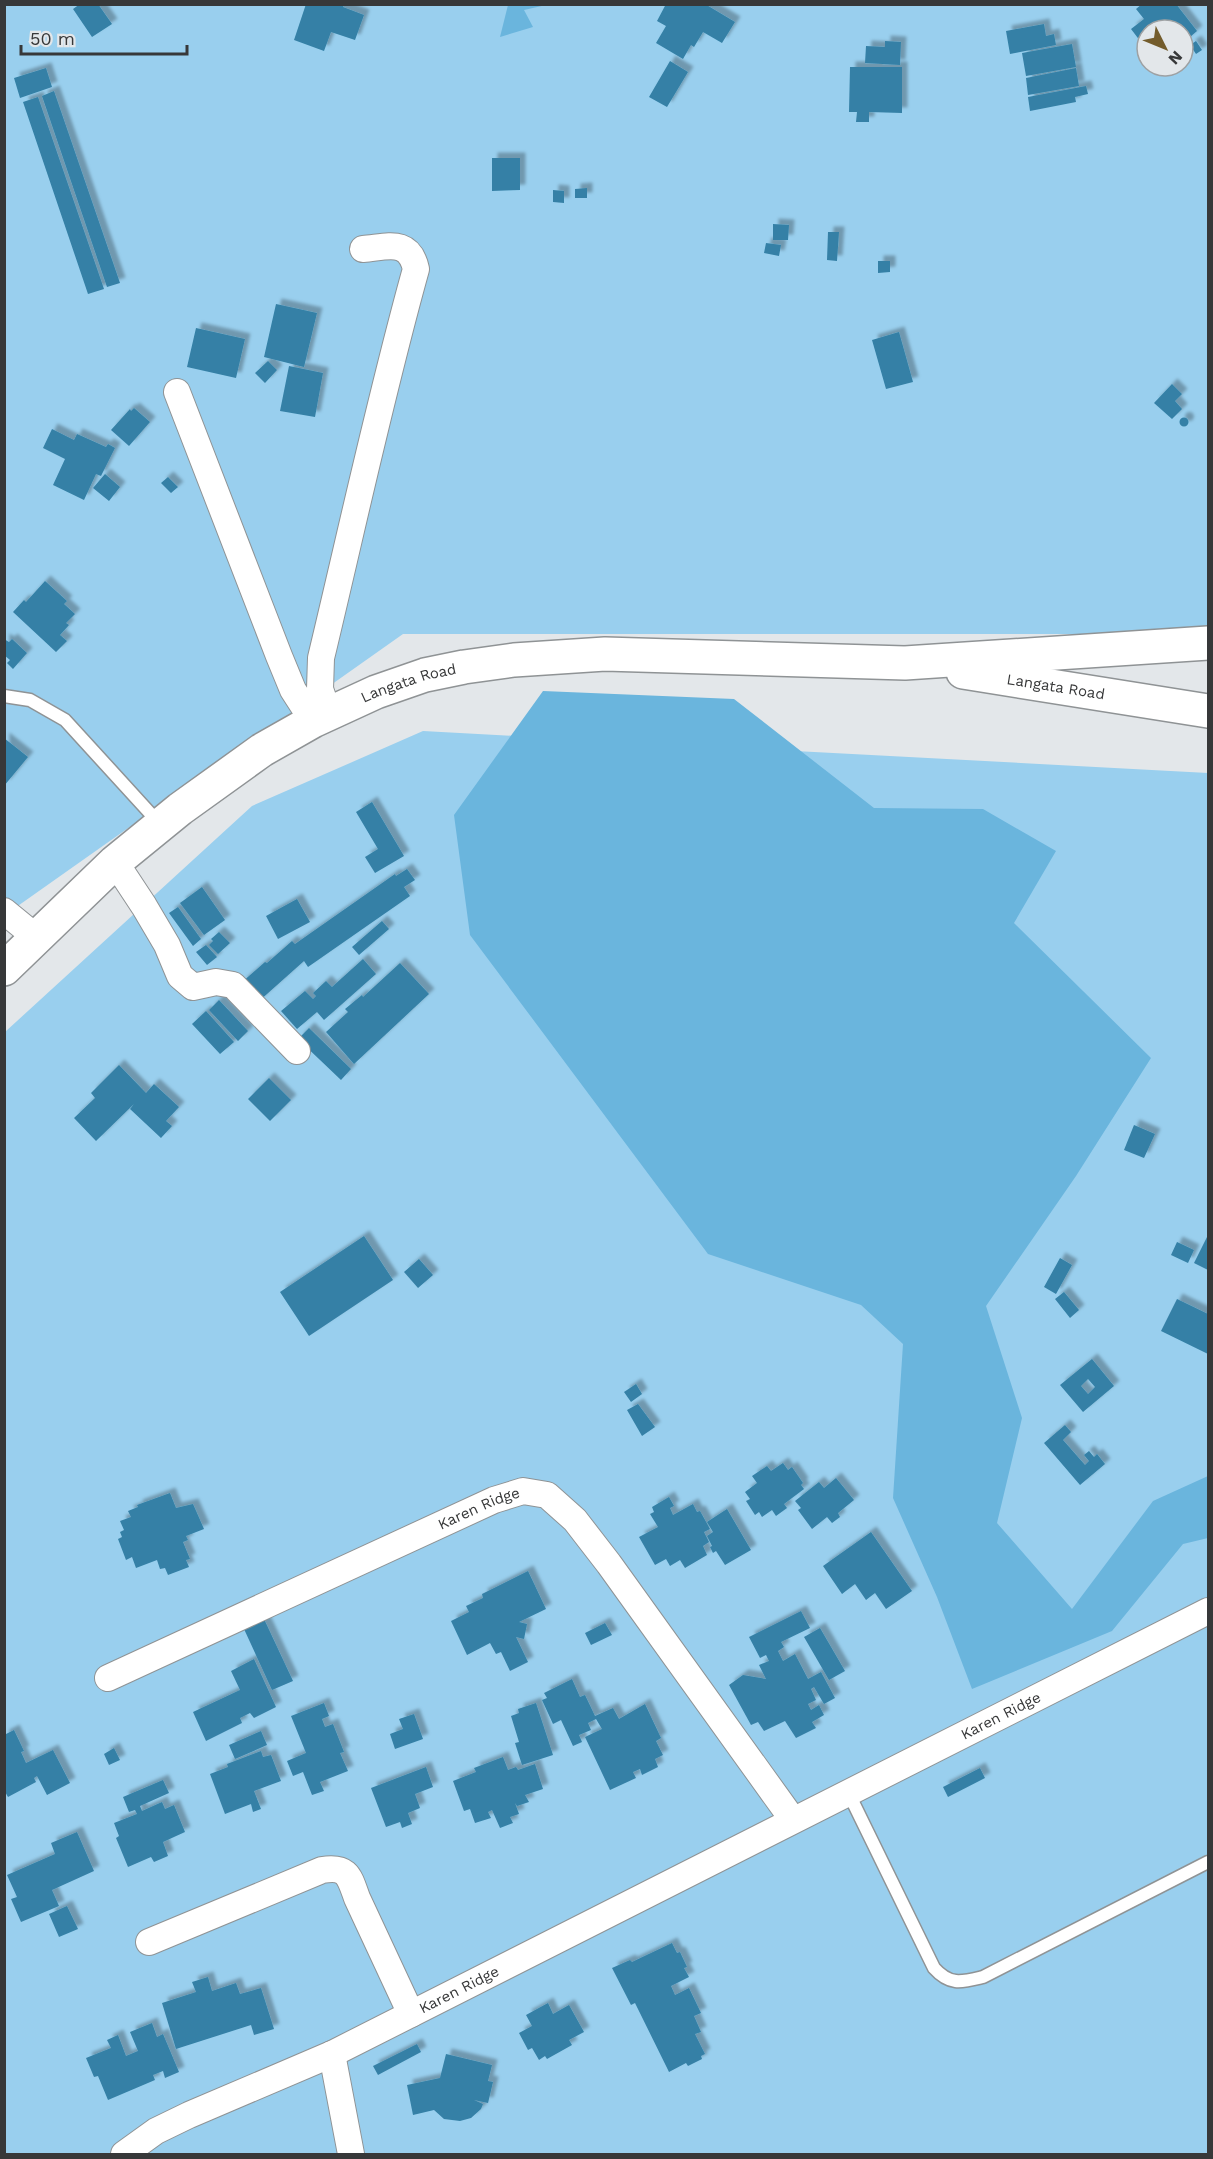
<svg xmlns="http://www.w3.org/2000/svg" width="1213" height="2159" viewBox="0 0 1213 2159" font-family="'Work Sans',sans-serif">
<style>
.green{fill:#99cfee;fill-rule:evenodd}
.forest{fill:#6ab5dd}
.building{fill:#3480a6;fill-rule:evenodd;filter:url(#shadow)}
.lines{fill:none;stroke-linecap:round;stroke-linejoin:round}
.lane-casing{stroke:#8f9395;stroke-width:15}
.street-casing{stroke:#8f9395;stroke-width:28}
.secondary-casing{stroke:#8f9395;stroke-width:36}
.lane{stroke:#fff;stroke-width:12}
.street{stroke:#fff;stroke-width:26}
.secondary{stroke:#fff;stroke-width:33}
.labels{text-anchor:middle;stroke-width:6;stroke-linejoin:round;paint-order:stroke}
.street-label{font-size:15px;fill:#373839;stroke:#e3e7ea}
</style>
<defs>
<filter id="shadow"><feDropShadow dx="5.5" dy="-5.5" stdDeviation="1.5" flood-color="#0004"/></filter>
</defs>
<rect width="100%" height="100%" fill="#e3e7ea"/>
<path class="green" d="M5,5h1203v629h-805l-398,281zM1147,30h36v36h-36z
M423,731l785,42v1381h-1203v-1122l247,-226z"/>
<path class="forest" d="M508,5v-1l38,1 -22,5 9,17 -33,10z
M543,691l191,8 140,109 109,1 73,42 -42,72 137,135 -75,118 -90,130 36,112 -25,105 75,86 81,-108 55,-25v62l-25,6 -71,87 -140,58 -35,-92 -44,-99 10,-154 -42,-39 -153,-51 -238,-319 -16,-120z"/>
<path class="building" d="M80,4h18l14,20 -20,13 -19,-28z
M306,4h38l-1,3 21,8 -9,25 -24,-8 -7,19 -30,-11z
M666,4h39l30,18 -13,21 -19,-11 -9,15 -3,-2 -8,14 -27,-16 10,-17 -9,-5z
M1142,4h34l21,27 -14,12v-13h-36v20l-16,-21 13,-10 -8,-10z
M1044,24l2,12 8,-2 2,11 -46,9 -4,-23z
M885,41l16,1 -1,23 -35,-2 1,-17 19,1z
M1196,41l6,9 -6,4 -6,-9z
M1072,44l4,23 -50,9 -4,-23z
M670,61l18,11 -21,35 -18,-10z
M1156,66h13l-8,6z
M850,67h52v46l-33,-1v10h-13l1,-10h-8z
M46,68l6,19 -32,11 -6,-20z
M1076,68l3,18 -51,9 -2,-17z
M1086,86l2,8 -13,3 1,5 -46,9 -2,-14z
M54,91l66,192 -13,4 -65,-191z
M38,97l66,192 -16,5 -65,-192z
M492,158h28v32l-28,1z
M587,188v10h-12v-9z
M553,190l11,1v12l-11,-1z
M773,224l16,1 -1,15h-15z
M828,232h11l-2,29 -10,-1z
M766,243l15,2 -2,11 -15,-3z
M878,261h12v11l-12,1z
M276,304l41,9 -13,54 -40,-10z
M196,328l49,11 -9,39 -49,-11z
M899,332l14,50 -27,7 -14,-49z
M268,361l9,9 -12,13 -10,-10z
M289,366l34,7 -8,44 -35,-6z
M1172,384l10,10 -7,7 7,8 -10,10 -18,-16z
M134,408l16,14 -21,24 -18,-16 19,-21 1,2z
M1179.5 422a4.5 4.5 0 1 1 9 0a4.5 4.5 0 1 1-9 0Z
M52,429l22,11 3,-6 29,13 2,-3 7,4 -14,28 -5,-2 -12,26 -31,-15 12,-26 -22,-11z
M105,474l15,13 -11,14 -16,-13z
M168,477l10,10 -7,6 -10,-10z
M45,581l22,20 -3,3 11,10 -9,9 3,2 -9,10 7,6 -11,11 -43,-40 11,-12 2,2z
M4,639l5,3 3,-3 15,14 -14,16 -6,-6 3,-3 -6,-5z
M4,738l24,19 -24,29z
M372,802l32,54 -29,17 -10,-16 13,-8 -22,-37z
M407,869l8,11 -11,7 6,9 -102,71 -4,-6 -46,41 -17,-19 24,-21 2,1 25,-22 3,3 100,-70 1,2z
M202,887l23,33 -21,15 -24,-32z
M297,899l13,23 -32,17 -12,-23z
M178,907l23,32 -8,7 -24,-33z
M382,921l7,8 -30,26 -7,-8z
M219,932l11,11 -12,11 -9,-9 4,-4 -2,-2z
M206,945l11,12 -10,8 -11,-13z
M363,959l13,15 -52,46 -7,-8 -20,17 -16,-18 24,-20 8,8 3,-3 -3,-3 13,-12 6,6z
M400,963l29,31 -75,70 -28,-32 22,-20 -3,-3 17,-14 1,2z
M219,1000l29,31 -10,10 -29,-31z
M206,1011l28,31 -14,12 -28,-30z
M309,1028l42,41 -10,11 -43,-41z
M119,1065l27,28 8,-9 25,23 -13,14 6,5 -11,12 -31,-29 4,-5 -38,37 -22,-23 21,-20 -4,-5z
M269,1078l22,22 -21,21 -22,-22z
M1134,1125l21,9 -11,24 -20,-8z
M364,1236l29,44 -84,56 -29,-44z
M1207,1237l1,1v32l-14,-7z
M1177,1242l17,8 -6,13 -17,-8z
M1060,1258l12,7 -16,29 -12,-7z
M419,1259l14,16 -15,13 -14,-16z
M1064,1292l15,18 -9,8 -15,-19z
M1177,1299l31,15v40l-47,-23z
M1092,1359l22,27 -31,26 -23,-27zM1088,1379l7,8 -7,7 -7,-8z
M636,1384l6,10 -11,8 -7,-10z
M638,1404l17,23 -13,9 -15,-26z
M1065,1425l6,7 -8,8 22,25 4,-4 -5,-6 5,-4 5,6 3,-3 8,10 -25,21 -36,-42z
M783,1463l5,7 4,-3 11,16 -2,2 3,4 -20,15 3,4 -11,8 -4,-6 -10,7 -3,-5 -4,3 -9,-14 4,-2 -5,-7 12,-9 -5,-7 15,-10 4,5z
M836,1478l18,22 -16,13 2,4 -8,6 -5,-6 -15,12 -14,-19 3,-2 -6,-7 24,-19 5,6z
M170,1493l6,15 17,-4 11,25 -18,7 2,4 -5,2 7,17 -4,1 3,7 -21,8 -3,-7 -5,1 -3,-9 -21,8 -4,-11 -6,3 -8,-21 4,-2 -2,-5 4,-2 -4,-9 11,-4 -3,-6 10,-4 -1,-2z
M669,1497l5,9 -4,2 3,7 20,-11 4,8 3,-1 10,18 -6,3 5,10 -6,4 4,9 -22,13 -5,-8 -10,6 -4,-7 -11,6 -16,-28 19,-10 -8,-13 4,-2 -2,-5z
M727,1509l24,41 -26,15 -9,-14 -3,2 -3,-6 2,-1 -5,-10 6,-4 -6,-10z
M871,1532l41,59 -26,18 -11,-16 -9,7 -11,-16 -13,10 -19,-28z
M528,1571l18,38 -27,13 8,2 -3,15 -8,-2 12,25 -18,9 -9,-19 -5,2 -6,-11 -23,12 -16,-34 18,-9 -3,-6 17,-8 -1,-4z
M801,1611l9,17 -29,14 3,5 -6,4 5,10 12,-7 13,25 13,-7 14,26 -11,6 -10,-17 -3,2 5,11 -8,4 3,6 8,-5 5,10 -12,7 4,6 -20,10 -11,-17 -21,10 -6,-9 -7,3 -22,-40 14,-10 23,4 -7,-14 10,-4 -3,-6 -6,3 -11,-21z
M264,1619l29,62 -21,9 -28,-61z
M605,1623l7,12 -21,10 -6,-12z
M820,1628l25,43 -16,9 -25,-43z
M254,1659l22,48 -22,11 -4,-5 -10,5 2,5 -36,18 -13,-29 47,-22 -9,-19z
M572,1679l8,18 5,-2 10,21 18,-8 6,11 26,-15 16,34 -5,3 7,14 -8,4 3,8 -16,8 -2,-6 -7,3 3,6 -26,12 -25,-53 17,-8 -6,-10 -8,4 3,7 -12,5 3,7 -9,4 -12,-26 -8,4 -11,-24 5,-2 -3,-5z
M324,1703l5,13 -7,3 3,8 8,-3 11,28 -4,1 8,18 -28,11 4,9 -12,4 -9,-23 -10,4 -6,-15 19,-8 -15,-37z
M536,1703l17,52 -31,10 -7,-22 4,-1 -8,-26 8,-3 -1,-4z
M414,1714l9,25 -28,10 -5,-15 13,-5 -4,-10z
M14,1730l10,21 -3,1 5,11 27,-13 17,33 -23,12 -10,-19 -3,2 2,4 -28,15 -4,-7v-55z
M261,1731l6,14 -32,14 -6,-14z
M114,1748l6,12 -11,5 -5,-11z
M261,1751l2,6 8,-2 10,26 -27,10 7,18 -8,3 -2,-8 -26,10 -15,-40 18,-7 -1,-3z
M503,1757l5,13 8,-3 2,3 17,-6 8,25 -18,6 4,7 -12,4 -2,-3 4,11 -9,3 3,6 -13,5 -8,-18 -4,2 3,6 -16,5 -5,-14 -6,2 -11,-30 23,-9 -2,-4z
M426,1767l7,20 -18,7 5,14 -12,5 4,11 -10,4 -2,-6 -14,5 -15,-39z
M980,1768l5,10 -37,19 -5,-10z
M163,1780l6,13 -29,13 2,5 20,-9 3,7 9,-4 11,27 -22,10 5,14 -14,6 -3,-5 -23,10 -12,-29 3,-2 -5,-13 23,-9 -2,-4 -6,2 -6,-15z
M77,1832l17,39 -42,19 7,16 -38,16 -10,-23 6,-2 -10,-22 48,-21 -4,-11z
M67,1906l11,23 -19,8 -10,-23z
M672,1943l5,10 3,-1 7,15 -3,1 5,9 -18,9 4,9 14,-7 12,25 -7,3 7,16 -6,2 10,20 -4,2 1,3 -14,7 -2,-3 -17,9 -34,-69 -4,2 -19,-37 18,-8 2,2z
M208,1977l4,14 24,-8 4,11 21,-6 13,41 -20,6 -3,-10 -75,24 -14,-46 34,-11 -4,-10z
M548,2003l5,11 16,-9 15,27 -15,8 3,5 -25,14 -2,-3 -6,4 -7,-12 -4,2 -9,-17 13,-7 -6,-11z
M152,2023l5,14 6,-3 16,38 -14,6 -2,-7 -10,4 2,5 -47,20 -10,-24 -4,1 -8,-19 25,-10 -4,-8 11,-5 8,21 12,-5 -8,-19z
M417,2044l4,8 -43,23 -5,-9z
M446,2054l46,11 -4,16 5,1 -5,21 -14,-3 9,4 -2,5 -10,9 -11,3 -16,-2 -10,-9 -21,5 -6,-30 33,-7z"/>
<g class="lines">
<g class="lane-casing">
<path id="lane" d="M4,696l26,4 35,20 94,103
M848,1792l86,176c16,18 28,14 49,9l225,-115"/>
</g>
<g class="street-casing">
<g id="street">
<path d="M177,392l102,264 14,34 20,31"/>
<path d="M329,715l-9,-26 1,-31c31,-129 59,-260 95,-389 -7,-31 -28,-22 -53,-20"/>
<path d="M115,862l29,44 23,39 13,31 13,11 23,-5 17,3 64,66"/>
<path d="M4,911l33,27"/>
<path id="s1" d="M108,1678l386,-178 29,-9 24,4 28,25 34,44 184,256"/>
<path d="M149,1942l173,-72c26,-4 27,6 35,28l54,116"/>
<path d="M332,2054l19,100"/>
<path id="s2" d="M124,2154l32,-23 33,-16 143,-61 876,-443"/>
</g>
</g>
<g class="secondary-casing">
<g id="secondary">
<path id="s3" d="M963,672l245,39"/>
<path id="s4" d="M4,969l111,-107 65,-53 82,-59 51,-29 63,-29 49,-17 39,-8 50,-7 91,-6 300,9 303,-20"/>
</g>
</g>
<use href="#lane" class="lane"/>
<use href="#street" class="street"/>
<use href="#secondary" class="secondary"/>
</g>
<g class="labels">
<g class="street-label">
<text dy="5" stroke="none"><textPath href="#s4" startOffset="501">Langata Road</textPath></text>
<text dy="5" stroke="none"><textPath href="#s3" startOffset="94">Langata Road</textPath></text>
<text dy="5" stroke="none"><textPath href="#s1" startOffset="408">Karen Ridge</textPath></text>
<text dy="5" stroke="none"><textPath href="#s2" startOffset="981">Karen Ridge</textPath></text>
<text dy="5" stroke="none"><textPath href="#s2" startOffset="374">Karen Ridge</textPath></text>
</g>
</g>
<rect width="1213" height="2159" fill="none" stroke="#373839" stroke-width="12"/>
<g transform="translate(1165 48) rotate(133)"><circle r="28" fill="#e3e7ea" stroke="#9ea1a3" stroke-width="1.5"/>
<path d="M0-4.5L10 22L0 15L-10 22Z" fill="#735c2c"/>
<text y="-9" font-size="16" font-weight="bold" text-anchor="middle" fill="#373839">N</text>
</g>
<path d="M21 45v9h166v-9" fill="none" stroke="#373839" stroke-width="3"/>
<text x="30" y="45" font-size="18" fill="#373839" stroke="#e3e7ea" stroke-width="4.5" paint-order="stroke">50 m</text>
</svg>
